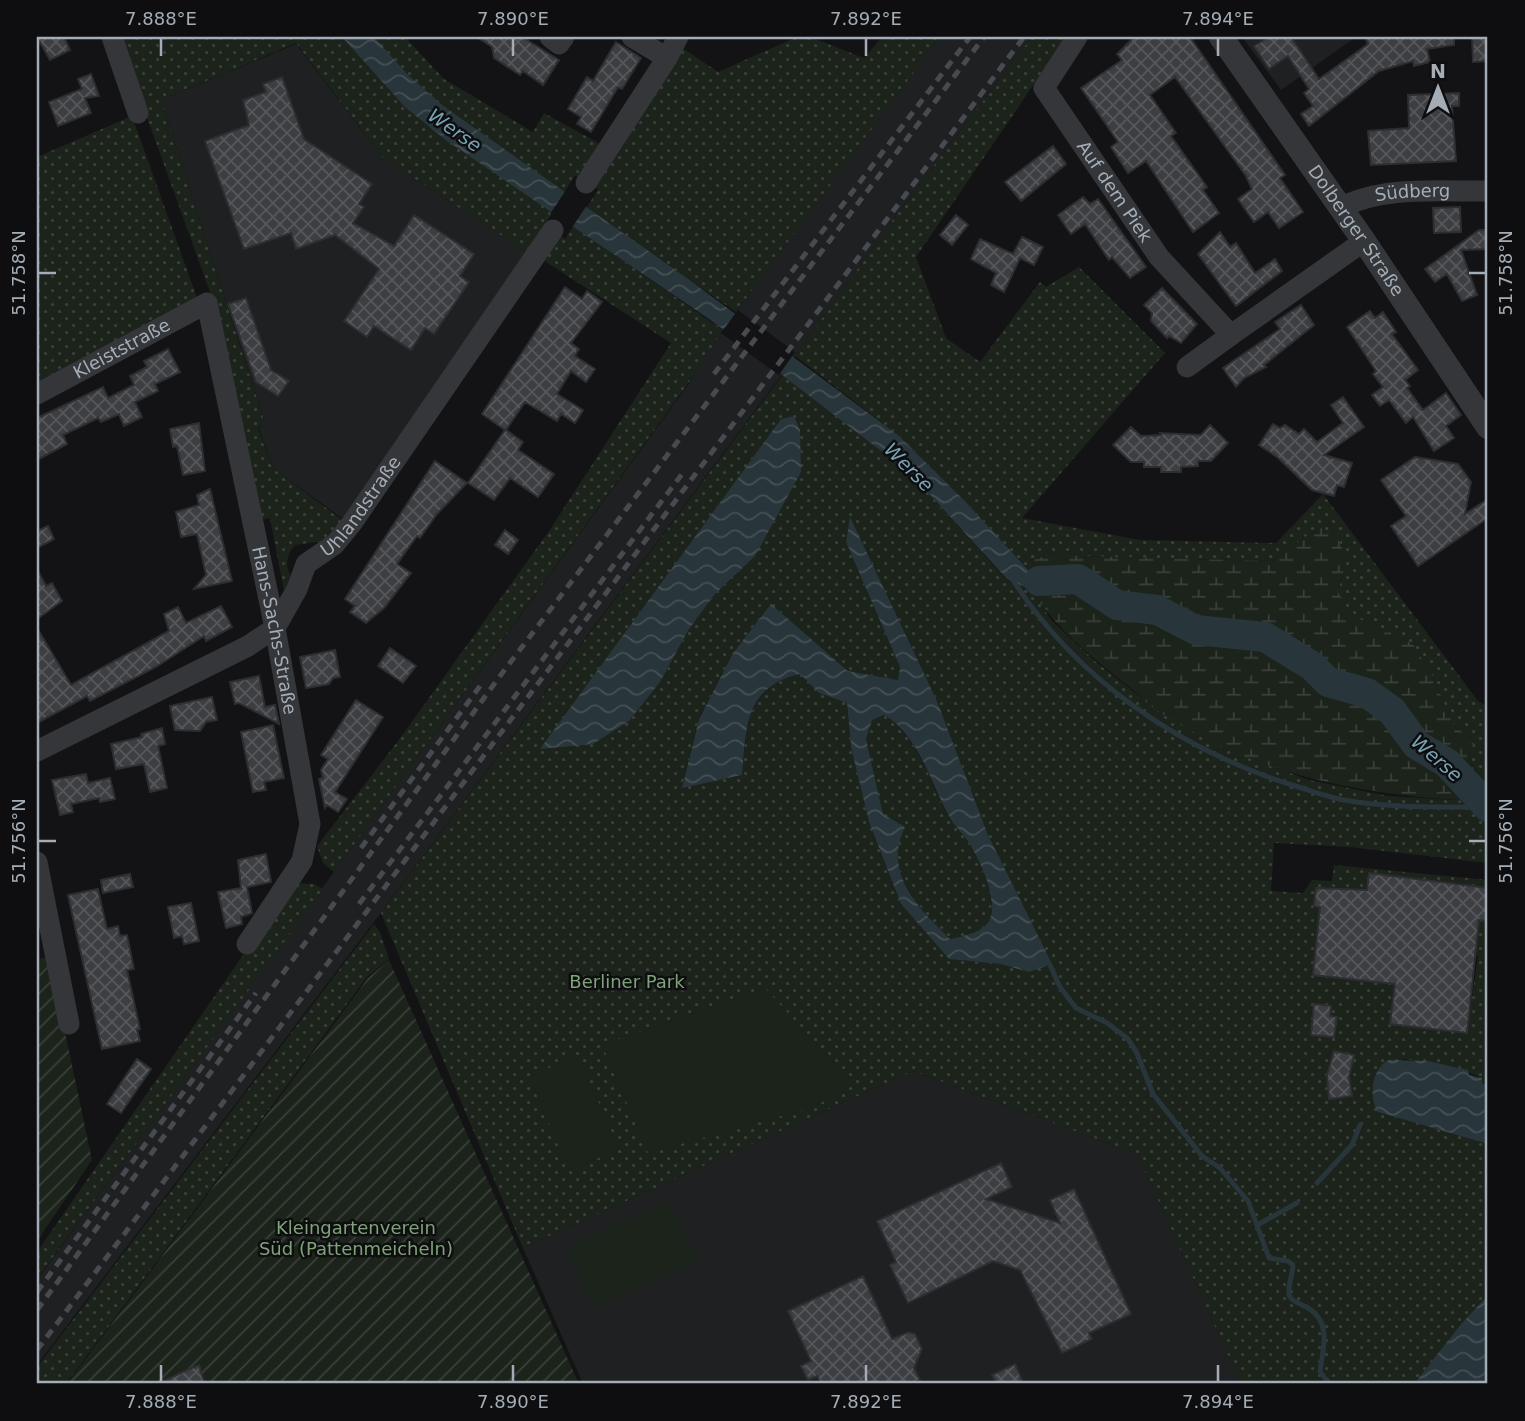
<svg xmlns="http://www.w3.org/2000/svg" width="1525" height="1421" viewBox="0 0 1525 1421" font-family="'DejaVu Sans',sans-serif">
<style>
.built{fill:#1f2022}
.grass{fill:url(#grass-dots);fill-rule:evenodd}
.wetland{fill:url(#wetland-marsh)}
.garden{fill:url(#garden-furrows)}
.pitch{fill:#1b231b}
.water{fill:url(#water-waves);fill-rule:evenodd}
.pier{fill:#131315}
.lines{fill:none;stroke-linecap:round;stroke-linejoin:round}
.stream{stroke:#28353a;stroke-width:5}
.river{stroke:#28353a;stroke-width:30}
.building{fill:url(#building-cross-hatch);stroke:#2d2e31;stroke-width:2}
.minor{stroke:#34363a;stroke-width:21}
.tertiary{stroke:#34363a;stroke-width:24}
.rail{stroke:#474a4f;stroke-width:5;stroke-dasharray:9 7;stroke-linecap:butt}
.ticks{fill:none;stroke:#a4adb6;stroke-width:2.5}
.labels{text-anchor:middle;stroke-width:5;stroke-linejoin:round;paint-order:stroke}
.street-label{font-size:18px;fill:#a4adb6;stroke:#0e0e10}
.park-label{font-size:18px;fill:#7ea379;stroke:#0e0e10}
.water-label{font-size:19px;font-style:italic;fill:#78a4b4;stroke:#0e0e10}
.neatline{fill:none;stroke:#a4adb6;stroke-width:2.5}
.ticks-label{font-size:18px;text-anchor:middle;fill:#a4adb6}
</style>
<defs>
<pattern id="grass-dots" width="8" height="8" patternUnits="userSpaceOnUse" patternTransform="scale(1.75)"><rect width="8" height="8" fill="#1b231b"/><path d="M2 2h.1M6 6h.1" fill="none" stroke="#39403a" stroke-width="1.8" stroke-linecap="round"/></pattern>
<pattern id="wetland-marsh" width="20" height="14" patternUnits="userSpaceOnUse" patternTransform="scale(1.75)"><rect width="20" height="14" fill="#1b231b"/><path d="M1 5h8M5 5V1M11 12h8M15 12V8" fill="none" stroke="#39403a"/></pattern>
<pattern id="garden-furrows" width="10" height="10" patternUnits="userSpaceOnUse" patternTransform="scale(1.75)"><rect width="10" height="10" fill="#1b231b"/><path d="M-1 1l2-2M0 10L10 0M9 11l2-2" fill="none" stroke="#39403a"/></pattern>
<pattern id="water-waves" width="16" height="10" patternUnits="userSpaceOnUse" patternTransform="scale(1.75)"><rect width="16" height="10" fill="#28353a"/><path d="M0 5q4-4 8 0t8 0" fill="none" stroke="#445054"/></pattern>
<pattern id="building-cross-hatch" width="8" height="8" patternUnits="userSpaceOnUse" patternTransform="scale(1.75)"><rect width="8" height="8" fill="#3d3e42"/><path d="M0 0l8 8M0 8l8-8" fill="none" stroke="#56575b"/></pattern>
</defs>
<rect width="100%" height="100%" fill="#131315"/>
<path class="built" d="M940,37h92l-132,173 -115,160 -408,548 -340,447v-85l651,-895 14,-25 70,-97z
M1242,37h114l-75,53z
M296,44l87,114 145,95 -185,266 -70,-51 -14,-39 5,-10 -103,-319z
M913,1071l224,83 104,230h-658l-60,-136z"/>
<path class="grass" d="M118,37h287l39,42 89,53 11,-19 60,33 -24,33 -5,-4 -47,78 -145,-95 -87,-115 -135,57 103,320 -6,9 15,39 69,52 -19,21 -28,4c-9,10 -11,23 -2,34l-8,17 -15,-78 -11,2 -44,-214z
M797,37h13l54,21 18,-21h58l-204,275 -150,-104 12,-18 -5,-4 88,-139 37,25z
M1032,37h34l-150,220 30,81 34,24 60,-80 6,5 33,-20 86,86 -143,165 118,22 136,3 47,-49 155,207 10,6v83l-21,-34 8,-15 -21,-15 -22,-51 -19,-31 -62,-29 -13,-23 9,-33 -28,-32 -47,34 -195,-5 -14,-6 -33,11v11l-65,-71 -67,-66 -103,-79 105,-146z
M132,116l65,182 -160,84v-225z
M573,226l150,104 -36,55 -353,487 -11,-9 -6,-17 81,-105 151,-210 122,-188 -128,-83 17,-24 5,3z
M783,374l128,100 95,105 24,10 22,32 44,41 65,51 83,43 65,24 79,16 83,5 12,12h5v50l-138,-16 -76,-4 -3,48 32,2 9,-13 20,1 2,-16 154,15v8l-16,-3 -3,25h-6l3,-26 -97,-11 -2,17 -19,-1 -3,25 -25,-3 -7,64 82,9 -5,40 77,9 11,-77 -3,-1 4,-35 9,1v164l-6,-2 -1,-5 -24,-11 -54,-8 -24,53 109,32v151l-27,29 -47,60h-173l-104,-230 -224,-83 -390,177 -142,-335zM781,419l-26,137 -40,38 -26,35 -29,53 -119,67zM850,518l87,183 51,134 41,137 -29,-8 -51,-5 -48,-55 -32,-82 -18,-75 -4,-44 -28,-10 -19,-19c-56,15 -52,50 -58,101l-60,12 17,-69 34,-65 38,-49 77,67 50,9 2,-13 -54,-125z
M884,715c35,21 46,70 66,104 5,7 12,13 17,21 12,18 28,54 24,76 -4,16 -27,20 -41,23 -23,-23 -44,-44 -53,-77 -3,-11 0,-27 -1,-39l-13,-9 -17,-75 6,-20z
M293,883l21,1 9,5 -286,390v-27z
M374,924l6,8 9,27 -22,18 -301,407h-29v-17z"/>
<path class="wetland" d="M1319,527l17,7 11,25 -9,33 13,23 62,29 19,31 22,51 21,15 -8,15 21,37 -39,-28 22,36c-113,-7 -213,-25 -310,-88 -12,-7 -22,-19 -33,-27 -38,-30 -71,-57 -98,-97l45,-9 -45,-8v-11l33,-11 14,6 195,5z"/>
<path class="garden" d="M49,956l43,204 -55,81v-281z
M389,960l190,424h-512l301,-406z"/>
<path class="pitch" d="M765,988l89,97 -43,23 -163,45 -46,-108z
M578,1055l41,94 -50,22 -40,-94z
M669,1201l28,61 -104,46 -27,-61z"/>
<path class="water" d="M342,37h32l32,36 36,32 249,176 207,154 67,66 65,71 48,7 -48,10 -23,-10 -96,-105 -199,-153 -265,-180 -42,-34z
M794,416l6,14 1,42 -46,84 -40,38 -26,35 -29,53 -31,39 -36,23 -53,5 241,-330z
M850,517l87,184 51,134 64,129 -23,8 -29,-8 -51,-5 -48,-55 -32,-82 -18,-75 -4,-44 -28,-10 -19,-19c-56,14 -53,51 -58,101l-60,13 17,-69 34,-66 38,-49 77,67 50,9 2,-13 -54,-125zM884,715c35,20 47,70 66,103 4,8 12,14 17,22 12,18 29,54 24,76 -4,16 -27,20 -41,23 -31,-31 -68,-66 -45,-112l-22,-13 -17,-75 6,-19z
M1447,763l41,30v20h-5l-12,-12z
M1389,1060l39,1 40,9 1,5 13,3v5l6,2v59l-110,-32c-10,-14 -6,-45 11,-52z
M1488,1295v89h-74l47,-60z"/>
<path class="pier" d="M566,190l21,15 -16,24 -21,-15z
M738,310l57,42 -16,23 -58,-42z"/>
<g class="lines">
<path class="stream" d="M1011,577c64,101 167,172 281,208 17,5 34,12 52,15 44,8 93,7 138,7
M1050,965l10,22 16,21 31,15 20,15 9,13 17,43 49,62 18,12 28,33 21,57 19,3 5,4c0,9 -7,26 -3,32 3,5 13,8 18,11 25,15 14,43 12,64l10,12
M1317,1183l35,-38 8,-20
M1259,1224l38,-21"/>
<path class="river" d="M1039,581l39,-2 39,26 40,5 39,20 69,7 47,29 16,16 39,11 25,18 25,34 30,18 41,44"/>
</g>
<path class="building" d="M37,37h27l6,13 -20,10z
M477,37h45l37,23 -16,25 -20,-14 -3,4 -26,-17 -2,-11z
M1134,37h56l95,138 -5,3 23,34 -24,16 -11,-16 -14,10 -16,-23 14,-10 -6,-13 -71,-99 -25,18 26,38 -5,3 36,51 -4,3 16,23 -26,19 -47,-71 -18,12 -17,-26 7,-5 -37,-54 41,-28 -5,-6z
M1269,37h22l28,42 49,-35 -3,-7h89v8l-27,4 3,13 -16,4 -1,-5 -34,10 -70,55 -8,-12 12,-8 -9,-13 5,-4 -21,-33 -19,13 -15,-23z
M1472,37h16v24l-15,1z
M616,42l25,16 -19,31 -4,-2 -27,45 -14,-8 4,-7 -13,-8 19,-32 6,4z
M91,74l8,22 -14,2 6,15 -33,13 -9,-24 33,-13 -4,-10z
M282,77l22,62 68,45 -13,20 5,3 -11,16 41,23 20,-31 60,39 -14,22 9,6 -35,52 -9,-6 -14,22 -37,-24 -7,11 -23,-16 35,-52 -44,-34 -39,14 -5,-16 -47,16 -39,-108 44,-16 -6,-25 23,-8 -3,-8z
M1459,93v13h-7l4,55 -85,4 -3,-34 41,-3 -1,-33z
M1053,146l13,18 -45,37 -16,-19z
M1083,197l7,7 8,-5 48,68 -16,11 -18,-21 -3,3 -24,-36 -14,10 -13,-19z
M1460,207l1,25 -27,1 -1,-25z
M956,215l12,10 -16,20 -12,-10z
M1479,230h9v19l-27,1 16,45 -15,6 -15,-27 -12,8 -10,-13z
M1220,232l10,15 6,-4 19,30 20,-14 7,12 -46,35 -38,-52z
M1022,237l21,10 -9,18 -14,-7 -16,34 -13,-7 5,-12 -25,-14 9,-20 33,15z
M565,287l17,12 5,-8 15,11 -31,41 8,6 -4,7 20,13 -9,13 -15,-11 -14,23 26,16 -8,13 -14,-9 -4,7 -32,-19 -19,28 17,12 -5,8 36,24 -16,23 -28,-19 -16,22 -26,-17 37,-53 -23,-16z
M1162,288l35,36 -16,19 -12,-7 -2,2 -16,-17 1,-8 -8,-8z
M246,298l25,72 18,11 -11,15 -22,-14 -28,-78z
M1301,305l13,20 -50,40 2,2 -22,11 -8,9 -13,-19 57,-39 -5,-7z
M1370,311l5,7 8,-6 13,20 -4,2 26,36 -13,10 5,6 -3,2 16,22 23,-17 15,22 -15,11 8,12 -20,13 -21,-34 -7,6 -17,-23 -9,6 -8,-11 11,-8 -10,-13 3,-3 -29,-44z
M168,349l12,23 -25,12 3,7 -23,11 7,15 -18,9 -5,-12 -18,8 -3,-4 -35,17 4,9 -30,16v-42l66,-31 5,11 26,-13 -4,-9 17,-9 -3,-6z
M1343,397l21,30 -40,28 28,8 -8,24 -7,-2 -3,11 -22,-6 -35,-33 -18,-12 14,-21 7,4 5,-3 14,9 5,-5 13,13 26,-19 -12,-18z
M199,423l6,48 -22,4 -6,-29 -4,1 -3,-18z
M1210,425l18,18 -17,18h-13v5l-17,1v5h-20v-5h-17v-5h-13l-18,-17 18,-18 10,9 20,-1 -1,-2 41,2z
M1415,457l43,7 13,18 -6,32 23,-15v19l-70,48 -27,-40 15,-10 -25,-36z
M435,461l32,22 -30,31 -17,24 -3,-2 -20,28 14,9 -27,35 -18,15 -16,-11 5,-6 -10,-7z
M210,489l22,92 -38,8 12,-14 -9,-41 -16,3 -5,-25 23,-7 -2,-10z
M48,526l6,13 -17,9v-17z
M505,530l13,10 -10,14 -13,-9z
M37,569l9,17 6,-3 10,18 -25,18z
M221,606l11,21 -26,14 -2,-5 -48,31 -66,34 -3,-5 -50,27v-95l34,57 98,-54 -5,-17 14,-7 8,16z
M390,648l26,18 -13,17 -25,-17z
M335,650l5,27 -7,1 -4,6 -23,4 -6,-31z
M259,676l6,31 10,-2 4,19 -40,-21 -4,1 -5,-22z
M212,697l5,23 -11,2 -6,9 -25,-1 -5,-24z
M356,700l27,17 -48,75 12,7 -9,13 -11,-7 -2,3 -6,-29 4,-1 -2,-8 7,-11 -7,-4z
M273,725l11,53 -20,4 2,8 -13,2 -12,-60z
M162,728l3,16 -7,2 9,42 -17,4 -6,-28 -28,5 -5,-25 31,-7 -1,-3z
M86,774l2,9 22,-5 5,21 -15,3 -1,-4 -28,6 2,8 -13,3 -8,-35z
M266,854l5,28 -24,5 5,26 -11,4 1,7 -16,4 -8,-36 23,-4 -3,-28z
M1369,873l119,15v33l-9,-1 -12,113 -77,-9 5,-40 -82,-9 7,-68 -6,-1 2,-18 51,2z
M130,874l3,13 -30,6 -2,-13z
M98,889l9,40 11,-3 2,10 7,-1 7,34 -7,1 13,59 -3,1 3,11 -38,8 -34,-154z
M191,903l8,38 -15,3 -2,-8 -8,2 -6,-31z
M1314,1004l17,2 -1,10 7,1 -3,20 -23,-2z
M1334,1051l20,4 -5,22 3,19 -23,3 -2,-24z
M137,1059l14,10 -30,44 -14,-9z
M1001,1163l11,24 -26,12 74,24 -10,-23 24,-11 57,125 -42,19 3,6 -30,14 -42,-83 -27,-9 -85,42 -18,-38 6,-3 -19,-41z
M863,1276l29,63 17,-7 6,2 7,15 -8,19 6,12 -10,4h-89l-4,-8 -9,4 -7,-14 10,-5 -23,-50z
M1015,1364l9,20h-27l-5,-9z
M199,1365l6,19h-48l30,-14z"/>
<g class="lines">
<g class="minor">
<path d="M112,37l26,76"/>
<path d="M550,37l9,7 5,-7"/>
<path d="M632,37l35,21"/>
<path id="s1" d="M1077,37l-33,51 115,169 72,78 133,-94"/>
<path d="M586,183l81,-125 11,-21"/>
<path id="s2" d="M1340,208c43,-23 101,-16 148,-17"/>
<path d="M1187,367l44,-32"/>
<path id="s3" d="M37,394l170,-91 68,325 35,196 -8,37 -55,83"/>
<path id="s4" d="M37,751l211,-105 27,-18 22,-39 9,-25 29,-20 17,-21 201,-293"/>
<path d="M37,862l32,162"/>
</g>
<path class="tertiary" id="s5" d="M1221,37l143,204 124,186"/>
<path class="rail" d="M714,374l256,-337
M361,848l122,-166
M359,904l326,-434
M37,1292l219,-299
M37,1310l466,-638 481,-635
M37,1350l987,-1313"/>
</g>
<path class="ticks" d="M161,38v18M513,38v18M866,38v18M1218,38v18M38,273h18M1469,273h17M38,841h18M1469,841h17M161,1365v17M513,1365v17M866,1365v17M1218,1365v17"/>
<g class="labels">
<g class="street-label">
<text dy="6" stroke="none"><textPath href="#s1" startOffset="186">Auf dem Piek</textPath></text>
<text dy="6" stroke="none"><textPath href="#s2" startOffset="75">Südberg</textPath></text>
<text dy="6" stroke="none"><textPath href="#s5" startOffset="236">Dolberger Straße</textPath></text>
<text dy="6" stroke="none"><textPath href="#s3" startOffset="96">Kleiststraße</textPath></text>
<text dy="6" stroke="none"><textPath href="#s4" startOffset="420">Uhlandstraße</textPath></text>
<text dy="6" stroke="none"><textPath href="#s3" startOffset="527">Hans-Sachs-Straße</textPath></text>
</g>
<g class="park-label">
<text x="627" y="988">Berliner Park</text>
<text x="356" y="1234">Kleingartenverein<tspan x="356" dy="21">Süd (Pattenmeicheln)</tspan></text>
</g>
<g class="water-label">
<text transform="translate(455 130) rotate(35)" y="7">Werse</text>
<text transform="translate(909 467) rotate(45)" y="7">Werse</text>
<text transform="translate(1437 758) rotate(41)" y="7">Werse</text>
</g>
</g>
<rect width="1525" height="1421" fill="none" stroke="#0e0e10" stroke-width="77"/>
<g transform="translate(1438 88)" stroke="#0e0e10" stroke-width="5" paint-order="stroke">
<path d="M0-5L12 26L0 18L-12 26Z" fill="#a4adb6"/>
<text y="-10" font-size="19" font-weight="bold" text-anchor="middle" fill="#a4adb6">N</text>
</g>
<rect x="38" y="38" width="1448" height="1344" class="neatline"/>
<g class="ticks-label">
<text x="161" y="25">7.888°E</text>
<text x="513" y="25">7.890°E</text>
<text x="866" y="25">7.892°E</text>
<text x="1218" y="25">7.894°E</text>
<text transform="translate(19 273) rotate(-90)" y="6">51.758°N</text>
<text transform="translate(1506 273) rotate(-90)" y="6">51.758°N</text>
<text transform="translate(19 841) rotate(-90)" y="6">51.756°N</text>
<text transform="translate(1506 841) rotate(-90)" y="6">51.756°N</text>
<text x="161" y="1408">7.888°E</text>
<text x="513" y="1408">7.890°E</text>
<text x="866" y="1408">7.892°E</text>
<text x="1218" y="1408">7.894°E</text>
</g>
</svg>
